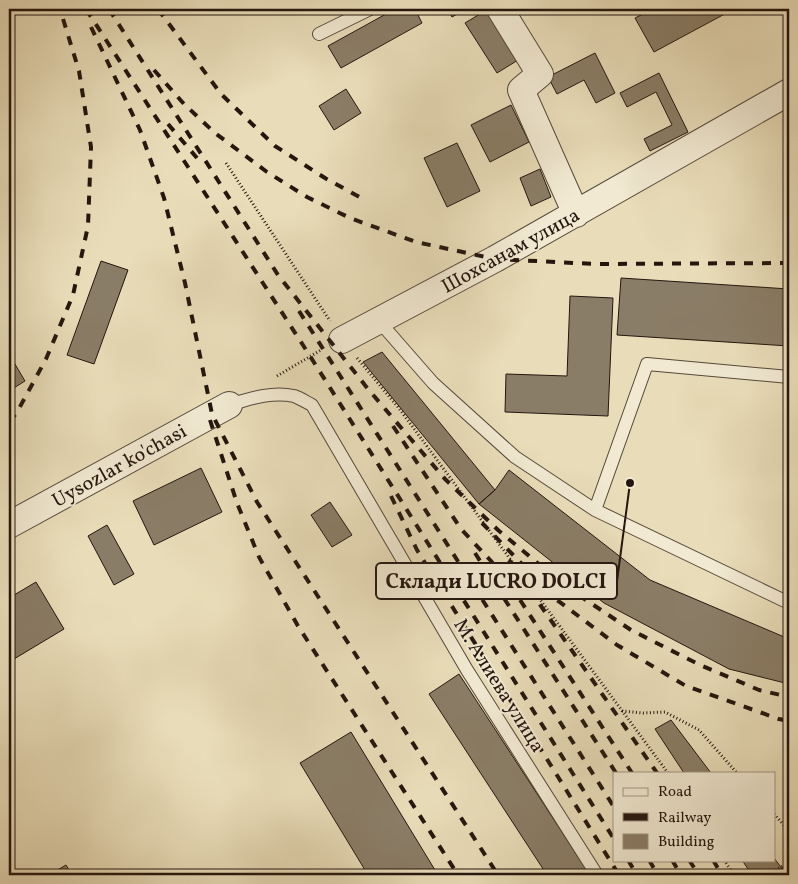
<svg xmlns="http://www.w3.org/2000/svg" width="798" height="884" viewBox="0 0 798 884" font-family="Vollkorn,serif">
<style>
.building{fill:#8a7d67;stroke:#24160f}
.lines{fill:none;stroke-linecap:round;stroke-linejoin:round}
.service-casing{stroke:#55483a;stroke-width:14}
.minor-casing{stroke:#55483a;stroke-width:28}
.path{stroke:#24160f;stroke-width:3;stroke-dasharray:1 2.5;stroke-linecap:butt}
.service{stroke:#f1e9d2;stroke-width:12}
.minor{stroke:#f1e9d2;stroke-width:26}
.rail{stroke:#24160f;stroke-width:4;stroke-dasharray:9 9;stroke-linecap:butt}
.labels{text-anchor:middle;stroke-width:4;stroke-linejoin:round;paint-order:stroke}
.street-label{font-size:20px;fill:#24160f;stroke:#f1e9d2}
.leader{fill:none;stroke:#24160f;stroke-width:2}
.callout-dot{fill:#24160f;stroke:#f1e9d2;stroke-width:2}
.callout{fill:#f1e9d2;stroke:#24160f;stroke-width:2}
.callout-label{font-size:21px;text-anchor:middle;font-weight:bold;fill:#24160f}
</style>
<rect width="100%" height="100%" fill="#e9ddb9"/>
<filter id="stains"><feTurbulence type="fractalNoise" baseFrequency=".004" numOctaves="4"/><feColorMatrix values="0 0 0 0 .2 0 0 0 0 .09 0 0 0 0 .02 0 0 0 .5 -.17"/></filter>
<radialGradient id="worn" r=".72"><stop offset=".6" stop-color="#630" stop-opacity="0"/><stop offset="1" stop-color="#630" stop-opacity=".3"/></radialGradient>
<path class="building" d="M395,9h20l7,14 -81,45 -13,-22z
M447,9h19l-14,8z
M488,9l35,48 -26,16 -32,-50z
M653,9h81l-80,43 -19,-34z
M595,53l20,40 -19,10 -12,-23 -27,14 -9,-17z
M659,73l29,59 -38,19 -6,-12 28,-14 -16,-33 -29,15 -7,-14z
M346,89l15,24 -27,17 -15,-24z
M511,105l18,37 -39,20 -19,-37z
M457,143l23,48 -33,16 -23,-49z
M540,169l11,28 -20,9 -11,-28z
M101,261l27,9 -34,94 -27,-9z
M621,278l168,11v57l-172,-11z
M570,296l43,2 -5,118 -103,-4 1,-38 61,2z
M382,352l113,138 -16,14 -116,-142z
M9,354l16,27 -16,10z
M201,468l21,44 -68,33 -21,-44z
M509,470l141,110 139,59v45l-60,-15 -125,-66 -125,-99 16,-14z
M330,502l22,33 -20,12 -21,-32z
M107,525l27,49 -20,11 -26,-49z
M36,582l28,47 -55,33v-64z
M459,674l131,201h-43l-118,-181z
M671,720l40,53h-27l-29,-44z
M351,732l87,143h-70l-68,-112z
M774,858l13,17h-35l-10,-15h32z
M66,865l6,10h-23z"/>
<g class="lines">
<g class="service-casing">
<path id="service" d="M319,34l51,-25
M378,320l55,63 82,74 80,53 194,93
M229,405c20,-6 43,-14 65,-9 6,2 12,6 18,9l155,265 130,205
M595,510l52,-146 142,13"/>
</g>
<g class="minor-casing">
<path id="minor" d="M500,9l40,65 -19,16 55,124
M342,340l153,-81 294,-167
M9,525l220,-120"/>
</g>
<path class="path" d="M226,163l104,158
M357,358l41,49 270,366
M277,376l44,-26
M622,711l21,2 22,-1 34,18 38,43
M774,814l15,17
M724,860l10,15
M766,875l23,-12"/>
<use href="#service" class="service"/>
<use href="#minor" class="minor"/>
<path class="rail" d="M86,9l224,347 304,483
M109,9l169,266 90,114 77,90 53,51 67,56 66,44 69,35 59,25 30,7
M158,9l63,85 54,52 50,32 38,21
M91,27l49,103 24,68 21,85 27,131 45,88 241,373
M154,70l30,34 31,29 52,39 40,25 43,21 66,24 79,17 100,5 194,-1
M168,124l29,34
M299,311l315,496
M210,420l27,83 22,54 39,69 160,249
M9,421l7,-7 30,-55 27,-64 15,-69 3,-79 -12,-76 -19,-62
M393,426l68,103 30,32 22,28 119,184
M391,496l26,54 202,325
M482,523l75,77 60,45 69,41 93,33 10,2
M475,553l141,220
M509,560l148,213
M628,860l9,15
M649,860l9,15
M672,860l9,15
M689,860l10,15
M713,860l9,15"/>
</g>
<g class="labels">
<g class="street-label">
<text transform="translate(510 250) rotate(-29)" y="7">Шохсанам улица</text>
<text transform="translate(119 465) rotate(-29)" y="7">Uysozlar ko'chasi</text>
<text transform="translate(500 685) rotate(58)" y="7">М. Алиева улица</text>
</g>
</g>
<path class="leader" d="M630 483L617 581"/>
<circle class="callout-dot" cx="630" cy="483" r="5"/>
<rect class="callout" x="376" y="563" width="241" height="36" rx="5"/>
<g class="callout-label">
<text x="496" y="588">Склади LUCRO DOLCI</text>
</g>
<rect width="798" height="884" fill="none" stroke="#e9ddb9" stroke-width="30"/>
<rect x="10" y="10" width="778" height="864" fill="none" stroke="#24160f" stroke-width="2.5"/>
<rect x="15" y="15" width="768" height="854" fill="none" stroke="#24160f"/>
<rect x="613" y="772" width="162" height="90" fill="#f1e9d2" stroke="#9f9584"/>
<rect x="623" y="788" width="25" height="8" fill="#f1e9d2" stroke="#9f9584"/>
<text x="658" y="796" font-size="15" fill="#24160f">Road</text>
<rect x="623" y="813" width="25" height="8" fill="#24160f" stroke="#9f9584"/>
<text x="658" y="822" font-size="15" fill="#24160f">Railway</text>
<rect x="623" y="834" width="25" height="15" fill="#8a7d67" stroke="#9f9584"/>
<text x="658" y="846" font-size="15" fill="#24160f">Building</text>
<rect width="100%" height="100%" filter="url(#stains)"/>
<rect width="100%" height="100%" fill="url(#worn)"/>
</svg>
